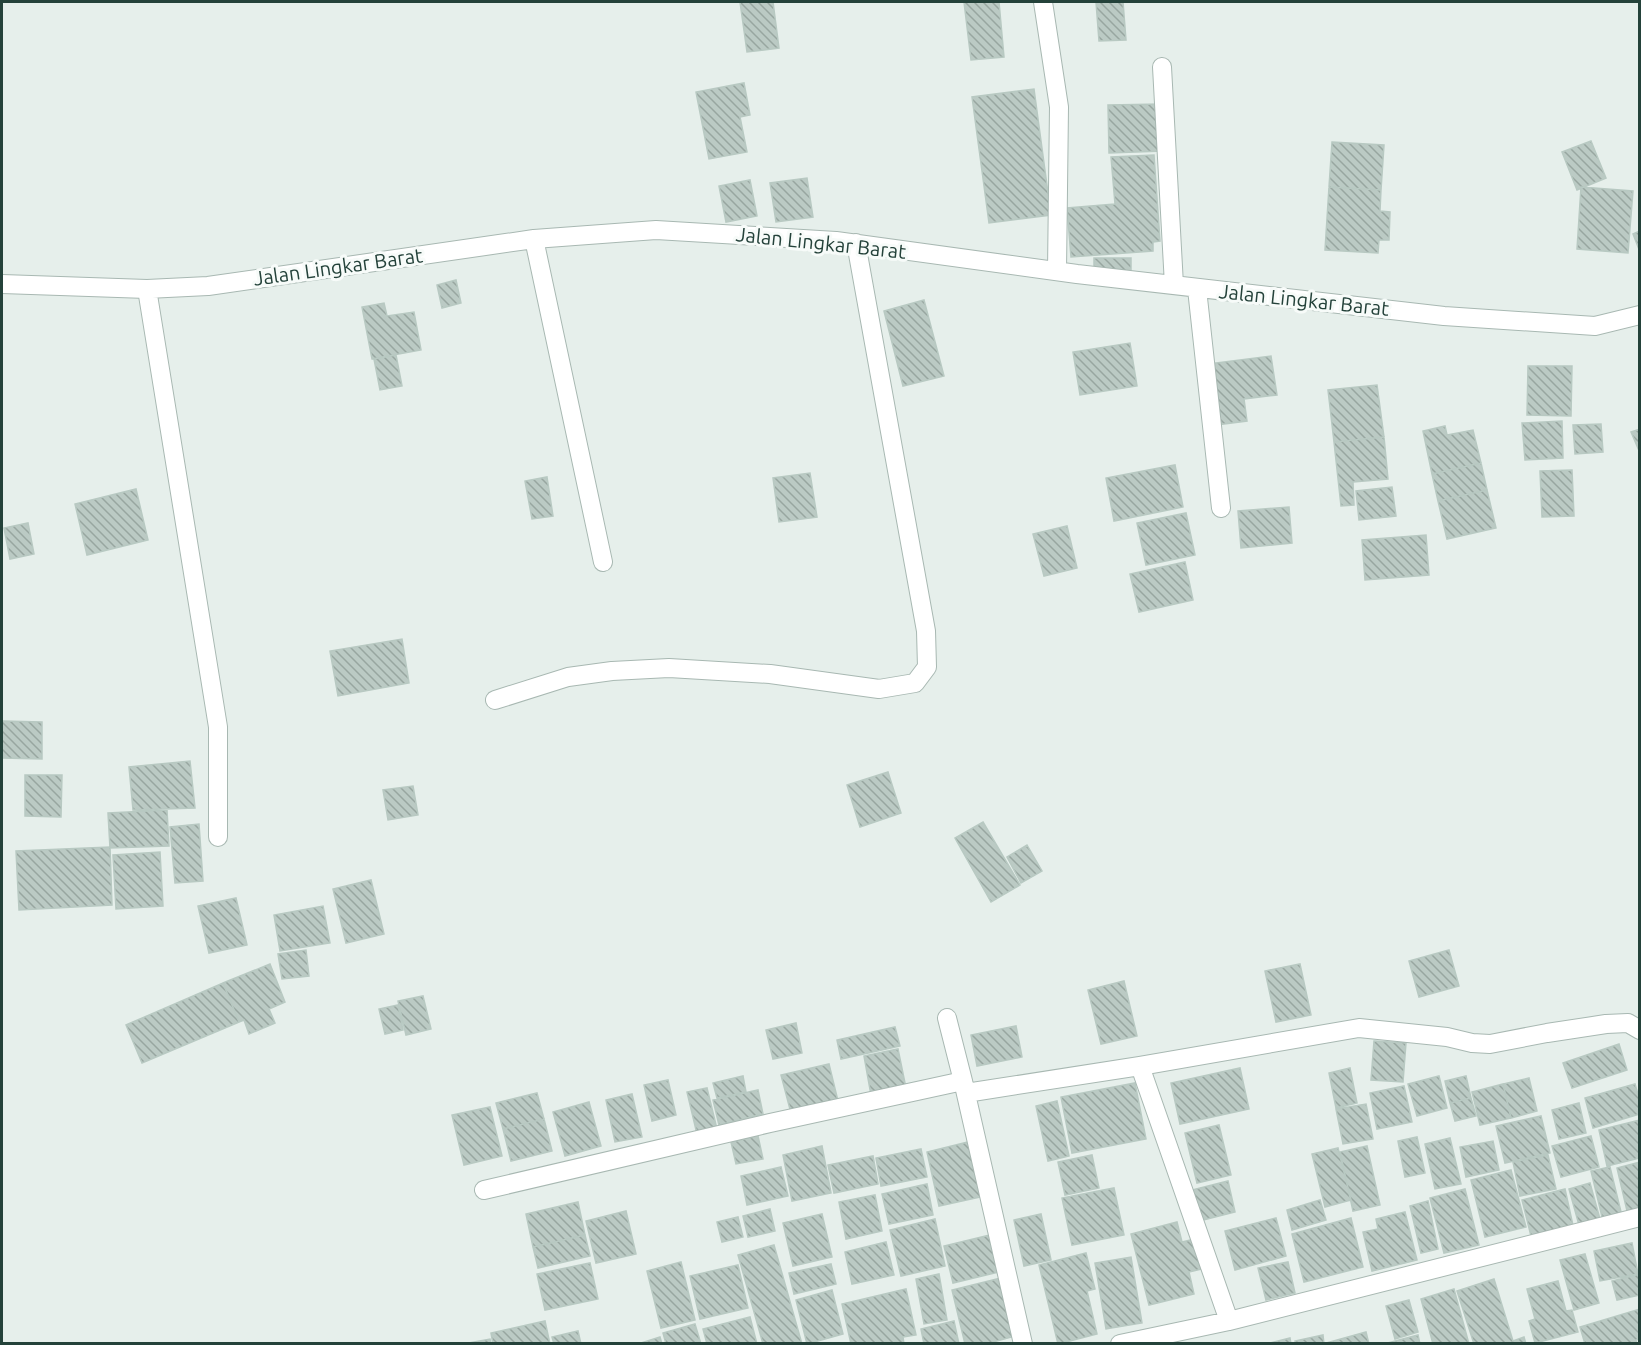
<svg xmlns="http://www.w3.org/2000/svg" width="1641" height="1345" viewBox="0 0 1641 1345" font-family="Ubuntu,sans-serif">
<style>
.building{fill:url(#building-back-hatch);stroke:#b8c9c2;stroke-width:1.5}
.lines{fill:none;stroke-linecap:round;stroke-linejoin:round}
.minor-casing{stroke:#a8b8b2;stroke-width:20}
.minor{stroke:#fff;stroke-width:18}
.labels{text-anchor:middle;stroke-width:6;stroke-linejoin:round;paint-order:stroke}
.street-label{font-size:20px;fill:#24423a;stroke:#f7fbf9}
</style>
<defs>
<pattern id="building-back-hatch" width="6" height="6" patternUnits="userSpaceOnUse" patternTransform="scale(1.5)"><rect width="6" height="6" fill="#bbcac4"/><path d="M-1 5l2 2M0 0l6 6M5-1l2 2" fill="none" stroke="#98a6a0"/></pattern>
</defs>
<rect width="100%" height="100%" fill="#e6efeb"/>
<path class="building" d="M740,2h33l6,46 -32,4z
M964,2h35l5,55 -33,3z
M1096,2h27l3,38 -27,1z
M744,83l6,32 -10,2 7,35 -38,7 -13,-67z
M1034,89l17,126 -62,8 -17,-126z
M1162,104l1,47 -54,2 -1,-48z
M1591,141l15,37 -29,12 -15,-38z
M1332,142l52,3 -3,45 -52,-3z
M1154,155l6,86 -7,1v9l-82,6 -4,-49 48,-4 -4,-47z
M807,178l6,39 -37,5 -6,-39z
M750,180l7,36 -31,6 -7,-36z
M1329,187l52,3 -1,21 10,1 -1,28h-10l-1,13 -53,-3z
M1581,187l52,4 -5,62 -51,-4z
M1640,231v21l-7,-18z
M1094,258h37v16h-37z
M456,280l5,23 -19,5 -5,-23z
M924,300l20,76 -41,10 -19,-75z
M384,303l3,13 27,-4 7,38 -49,9 -10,-52z
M1130,343l7,43 -57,9 -7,-43z
M396,355l6,31 -22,4 -6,-31z
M1271,356l6,39 -33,4 3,22 -30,4 -8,-61z
M1528,366h44l-1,50 -44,-1z
M1377,385l7,52 -50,5 -6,-52z
M1562,421l1,37 -38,2 -3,-37z
M1601,424l2,28 -28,2 -2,-29z
M1445,426l2,9 26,-5 8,33 -49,11 -9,-43z
M1640,429v24l-9,-21z
M1384,437l4,42 -35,3 1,23 -13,1 -7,-64z
M1481,463l6,27 -49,11 -6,-27z
M1175,465l8,42 -69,14 -8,-43z
M1572,470l2,46 -32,1 -2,-46z
M810,473l7,44 -38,5 -6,-44z
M547,477l6,39 -21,3 -7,-38z
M1392,487l4,29 -37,4 -3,-29z
M136,489l12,51 -61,15 -12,-51z
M1487,490l9,38 -49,11 -9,-38z
M1289,507l3,36 -51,5 -3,-37z
M1186,513l9,42 -49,10 -9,-42z
M28,523l6,31 -24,5 -6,-31z
M1067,526l10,42 -33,8 -11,-42z
M1426,535l3,40 -64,5 -3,-40z
M1185,562l8,38 -54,12 -9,-38z
M402,639l7,44 -71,13 -8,-45z
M2,721l40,1v37l-40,-1z
M190,761l5,47 -62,2 -4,-43z
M888,772l13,41 -41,14 -13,-42z
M25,775h37l-1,42 -36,-1z
M413,786l5,29 -30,5 -5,-30z
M167,810l2,36 -59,2 -2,-35z
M983,822l37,63 -29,17 -36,-64z
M199,824l4,57 -28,2 -5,-56z
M1027,845l15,26 -21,12 -14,-26z
M110,847l2,58 -93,5 -3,-59z
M160,852l3,54 -47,3 -3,-54z
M371,880l13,54 -38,9 -13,-54z
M236,898l11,47 -38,8 -11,-47z
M323,906l7,37 -50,8 -6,-36z
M306,950l3,26 -27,3 -4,-25z
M1449,950l10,36 -40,11 -10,-36z
M270,964l15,38 -16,7 6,14 -26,11 -5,-14 -5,2 -16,-39z
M1300,964l11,51 -35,7 -11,-51z
M1124,981l13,55 -36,8 -13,-54z
M223,983l16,39 -97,41 -16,-38z
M423,996l8,33 -25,6 -8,-34z
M398,1005l5,25 -18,4 -6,-25z
M796,1023l6,30 -29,6 -7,-29z
M1016,1026l6,31 -45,9 -6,-31z
M895,1027l5,19 -59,13 -4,-19z
M1374,1041l32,2 -3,39 -32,-2z
M1619,1044l8,26 -55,18 -9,-25z
M898,1049l8,39 -35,7 -7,-39z
M829,1064l9,37 -47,12 -10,-38z
M1240,1068l9,41 -69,15 -9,-41z
M1350,1068l7,35 -21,5 -7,-35z
M743,1076l3,16 -29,6 -4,-15z
M1439,1076l8,32 -30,8 -9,-32z
M1466,1076l5,22 -21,5 -5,-22z
M1529,1078l8,33 -26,7 -8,-34z
M668,1080l8,35 -24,6 -8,-36z
M1135,1083l11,56 -74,14 -11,-56z
M1503,1084l8,34 -31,7 -8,-33z
M1635,1084l5,17v13l-47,14 -8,-30z
M1404,1086l8,36 -35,7 -7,-36z
M707,1088l10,41 -20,5 -10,-42z
M758,1090l5,24 -44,11 -6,-25z
M537,1093l7,26 -41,10 -7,-26z
M632,1094l10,43 -27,5 -9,-42z
M1471,1098l5,18 -21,5 -5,-18z
M1057,1101l12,55 -21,5 -12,-55z
M589,1102l12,44 -36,10 -12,-44z
M1579,1103l7,30 -27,6 -7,-29z
M1366,1104l7,35 -30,5 -7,-35z
M490,1107l12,49 -38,9 -12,-50z
M1541,1116l9,37 -45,10 -9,-37z
M544,1119l8,32 -41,10 -8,-32z
M1640,1120v38l-33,8 -8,-36z
M1219,1125l12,50 -34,8 -12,-50z
M758,1136l5,23 -27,5 -5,-22z
M1591,1136l8,31 -38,10 -9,-31z
M1417,1137l8,36 -20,4 -7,-36z
M1450,1138l11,46 -26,5 -10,-45z
M972,1141l13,55 -46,10 -12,-54z
M1493,1141l6,29 -33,7 -6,-30z
M822,1146l9,47 -39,8 -9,-46z
M1367,1146l13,59 -27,6 -13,-59z
M1338,1148l13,52 -26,7 -13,-53z
M921,1149l6,28 -46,9 -5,-28z
M1092,1155l7,33 -34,7 -7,-33z
M1548,1155l8,34 -36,7 -7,-34z
M873,1156l5,28 -44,9 -6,-28z
M1640,1162v50l-12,3 -11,-47z
M781,1167l7,29 -41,9 -6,-29z
M1610,1167l12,49 -19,5 -12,-50z
M1511,1170l15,57 -41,10 -14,-57z
M1228,1181l7,31 -36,9 -7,-31z
M1590,1183l10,36 -21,6 -10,-36z
M927,1184l6,31 -44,9 -7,-30z
M1114,1188l10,47 -52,10 -10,-47z
M1465,1189l14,56 -35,8 -14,-55z
M1565,1189l9,41 -42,10 -10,-40z
M875,1195l7,36 -36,8 -7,-37z
M1320,1200l6,20 -34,10 -5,-20z
M1428,1201l10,48 -17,4 -11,-47z
M578,1202l7,33 -52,12 -7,-33z
M770,1209l5,22 -27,6 -5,-21z
M626,1211l10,43 -40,9 -10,-42z
M1405,1212l12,48 -45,11 -9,-39 15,-3 -2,-10z
M822,1214l10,43 -39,9 -10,-43z
M1041,1214l10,46 -27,6 -10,-46z
M738,1217l5,20 -21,5 -5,-20z
M1276,1218l10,38 -51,14 -10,-39z
M1351,1218l12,49 -59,15 -12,-48z
M935,1219l10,47 -44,10 -11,-46z
M1177,1222l5,20 17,-4 7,30 -17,4 5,22 -45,11 -18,-71z
M585,1235l5,21 -52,12 -5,-21z
M990,1235l9,37 -46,11 -9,-37z
M886,1242l8,33 -42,9 -7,-32z
M1632,1243l6,31 -38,7 -6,-30z
M774,1245l28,99h-39l-25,-89z
M1086,1253l9,36 -8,2 10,43 -39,10 -19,-79z
M1585,1254l14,49 -25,7 -14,-50z
M1131,1257l11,66 -36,6 -11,-66z
M681,1262l14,58 -34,8 -14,-57z
M1288,1262l7,31 -29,7 -8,-32z
M590,1263l8,36 -53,11 -8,-36z
M831,1264l5,20 -42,10 -5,-21z
M738,1265l10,43 -48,11 -10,-43z
M939,1274l8,46 -23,4 -8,-45z
M1640,1274v21l-23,5 -5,-19z
M1001,1278l14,58 -29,8h-21l-13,-54z
M1494,1279l19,62 11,-4 2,7h-52l-17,-53z
M1558,1281l8,30 6,-1 6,22 -43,11 -6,-22 6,-2 -8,-30z
M906,1289l10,46 -13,2 1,7h-53l-9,-40z
M1454,1289l15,55h-36l-12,-45z
M832,1290l11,44 -36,10 -11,-44z
M1409,1300l9,32 -23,7 -9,-33z
M1640,1309v30l-4,1 1,4h-52l-5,-17z
M750,1317l7,27h-50l-4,-15z
M545,1321l5,23h-57l-2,-11z
M954,1321l5,23h-35l-3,-15z
M695,1324l6,20h-35l-3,-11z
M578,1331l3,13h-27l-2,-7z
M1366,1332l3,12h-43v-1z
M1323,1335l1,9h-28l-1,-3z
M1418,1335l2,9h-36z
M660,1337l2,7h-24z
M1290,1338l1,6h-25z
M490,1339l1,5h-28z"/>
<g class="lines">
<g class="minor-casing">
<path id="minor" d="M1043,2l16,105 -2,164
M1162,67l12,218
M534,239l69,323
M2,284l145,5 61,-3 326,-47 122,-9 180,11 241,33 367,42 151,10 45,-11
M147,289l71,438v110
M1197,289l24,219
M495,700l73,-23 44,-6 57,-3 101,6 109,15 36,-6 12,-16 -1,-36 -70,-388
M947,1018l16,63 60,263
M1140,1066l89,255
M966,1093l174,-27 219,-38 88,9 25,6 18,1 57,-11 59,-9 22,-1 12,7
M484,1190l286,-67 193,-42
M1120,1344l109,-23 411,-104"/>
</g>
<use href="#minor" class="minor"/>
</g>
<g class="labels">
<g class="street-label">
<text transform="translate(821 243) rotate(6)" y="7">Jalan Lingkar Barat</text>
<text transform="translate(338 267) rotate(-8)" y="7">Jalan Lingkar Barat</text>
<text transform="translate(1304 300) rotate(6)" y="7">Jalan Lingkar Barat</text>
</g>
</g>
<rect width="1641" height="1345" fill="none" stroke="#24423a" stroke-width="6"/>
</svg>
